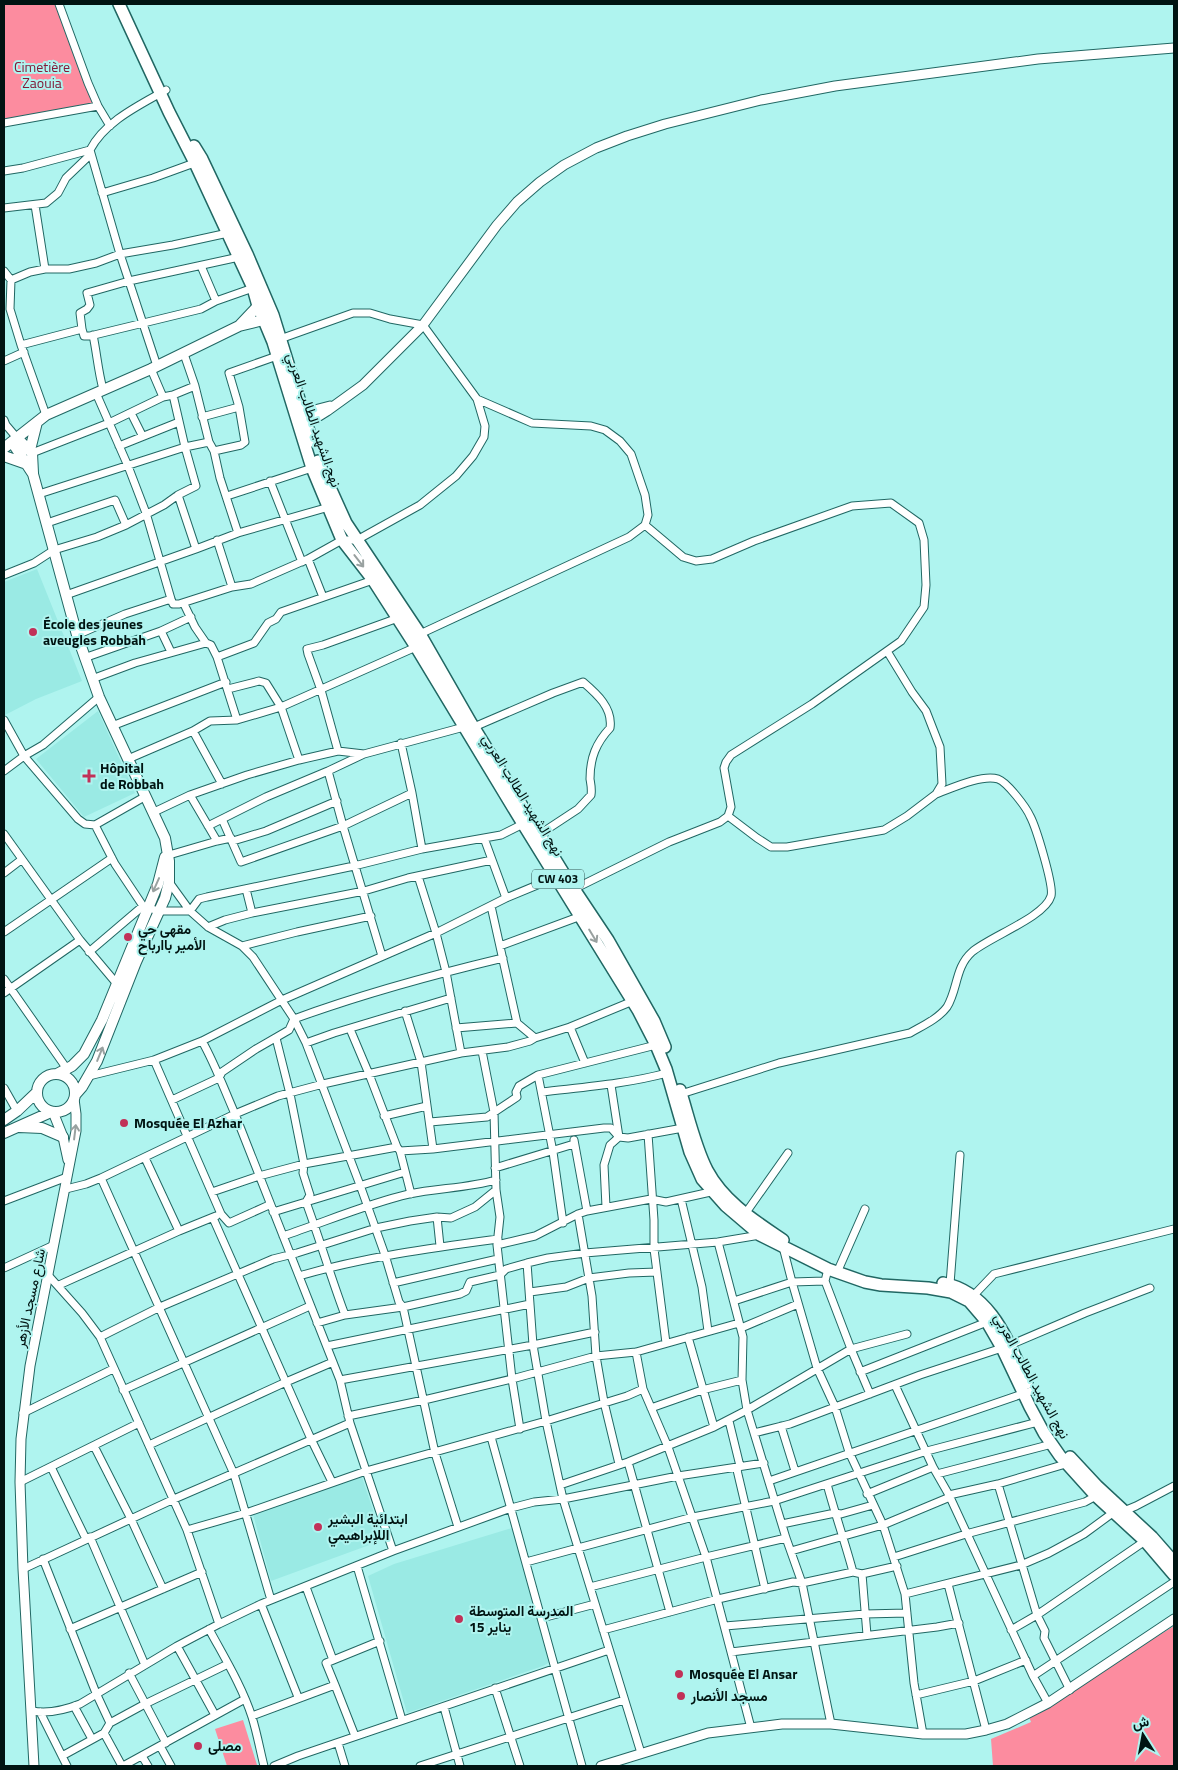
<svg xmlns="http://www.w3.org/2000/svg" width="1178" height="1770" viewBox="0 0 1178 1770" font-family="'Titillium Web',Vazirmatn,sans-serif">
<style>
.built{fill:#9aeae4}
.green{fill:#fc8c9f}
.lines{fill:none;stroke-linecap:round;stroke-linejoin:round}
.minor-casing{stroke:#216763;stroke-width:9}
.tertiary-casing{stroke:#216763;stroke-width:11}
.secondary-casing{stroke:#216763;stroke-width:12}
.primary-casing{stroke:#216763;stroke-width:14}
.minor{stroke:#fff;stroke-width:7}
.tertiary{stroke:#fff;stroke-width:9}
.secondary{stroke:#fff;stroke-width:10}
.primary{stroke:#fff;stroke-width:11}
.oneway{stroke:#99a1a0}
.poi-dot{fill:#c13158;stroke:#aff4ef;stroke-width:2}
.labels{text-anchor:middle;stroke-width:4;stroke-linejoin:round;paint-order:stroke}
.shield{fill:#aff4ef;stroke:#345754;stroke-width:1}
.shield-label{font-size:12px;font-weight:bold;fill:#001412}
.park-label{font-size:14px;fill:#821937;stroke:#aff4ef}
.street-label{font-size:14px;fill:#001412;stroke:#aff4ef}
.poi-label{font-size:14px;font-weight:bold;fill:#001412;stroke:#aff4ef;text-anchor:start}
</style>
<rect width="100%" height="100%" fill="#aff4ef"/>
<path class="built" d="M37,569l45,112 -46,18 -31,16 -1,-2v-131z
M98,711l37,82 -51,24 -48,-58z
M362,1477l21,63 -112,41 -18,-67z
M512,1528l38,134 -7,4 -136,47 -39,-137 26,-12z"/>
<path class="green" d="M4,4h51l38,100 -89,17z
M1174,1626v140h-181l-2,-27 40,-17 -2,-5 41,-27z
M243,1720l14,45 -30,1 -12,-37z"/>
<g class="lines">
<g class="minor-casing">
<path id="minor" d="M59,4l29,79 10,23 12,20
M4,123l94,-17
M90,150l30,104 37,112
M4,171l19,-3 67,-18c15,-29 50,-45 76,-60
M102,193l51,-15 44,-16
M35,205l10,64
M4,208l42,-5 12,-10 8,-15 25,-24
M201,266l15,35
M4,271l7,9 19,-8 15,-3h24l27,-6 24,-9 53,-9 55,-12
M11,280l-1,29 11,36 25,70
M82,329l-2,-16 7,-4 3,-4 -3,-12 42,-12 110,-24
M93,335c4,19 5,36 10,54
M280,339l73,-26h17l20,6 33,6 54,74 55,24 59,3 14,4 15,11 11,13 14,41 3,20 -3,10 -16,12 -209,97
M21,345l61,-16 2,7h6l111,-27 15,-8 37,-13
M184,354l11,32 14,56 5,9 6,27 18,55
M4,361l20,-9
M151,369l12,28
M96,393l32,73 18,47 25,86 2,5h6l53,-17 19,-3 57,-25 34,-19h15l63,-35 36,-29 17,-20 11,-19 1,-11 -8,-27
M173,395l12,52 11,39 -18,9
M131,413l11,22
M202,417l37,-10
M4,420l2,5 11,13
M119,446l60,-24
M214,451l27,-6 4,-3 -6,-35 -10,-34 48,-17
M32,453l77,-30 54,-26 10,-2 22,-9
M270,481l32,81
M39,494l146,-47 24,-5
M227,496l85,-28
M47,523l68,-23 11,25
M217,540l15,47
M308,559l15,38
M4,575l30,-12 20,-13 43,-13 29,-12 38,-20 14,-10 18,54 42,-16 91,-26
M66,595l130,-46
M184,604l11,23 11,16 5,2 6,12 20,63
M161,631l10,21
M77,635l48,-21 46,-15
M217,657l37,-14 14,-20 8,-4 5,-7 92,-32
M84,658l77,-27 30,-14
M92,679l43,-16 71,-20
M228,689l31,-8 7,2 15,24 18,53
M4,720l20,36 54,63 7,5 10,1 51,-29
M112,726l114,-44
M474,727l79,-34 30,-11c14,12 30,26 27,46 -14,15 -20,30 -20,51 1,6 2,10 1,16l-13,14 -38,25
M193,731l29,53
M338,751l-17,-61 -13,-36 -1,-5 16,-4 75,-27
M128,759l65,-28 17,-10 27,-1 44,-13 135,-60
M4,771l20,-15 19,-11 56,-48
M328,771l15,55 39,130
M412,793l10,56
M190,795l27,46
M154,812l36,-17 57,-20 52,-15 39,-9 26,3 100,-27
M728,816l29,22 14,9h16l97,-17 23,-14 29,-22 6,-10 -2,-37 -14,-36 -14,-19 -25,-41
M222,819l19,43 102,-36 69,-33 -11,-50
M95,825l20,39 28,42 15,5h32
M208,826l58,-29 62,-26 36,-17
M4,834l76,106 37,44
M484,838l22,60
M233,841l33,-10 71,-30
M169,855l48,-14 14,-3
M4,873l17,-13
M418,876l18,57 10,39 15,81
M169,882l21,29 18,16 34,19 11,11 41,62 12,24 54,142 25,70 14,47 4,5 32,146 23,74
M246,889l6,24
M574,889l95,-47 51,-20 8,-6 3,-9 -7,-39 2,-6 5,-7 81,-51 89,-63 23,-34 2,-22 -2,-45 -5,-17 -28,-20 -39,3 -98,35 -42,18 -16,2 -13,-4 -38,-32
M491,906l26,117 18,15
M190,911l9,-12 8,-2 147,-31 68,-17 79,-14 22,-11
M208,927l17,-7 27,-7 112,-22 44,-13 84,-18
M4,932l108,-74
M242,946l55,-14 74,-16
M500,946l81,-30
M89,952l54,-46
M4,979l63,90
M4,993l76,-53
M405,1011l16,51 12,87
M570,1027l15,36
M456,1028l61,-5
M350,1029l19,45 28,73 3,4 11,43
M276,1038l14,56 14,70 -1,9 7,22 -4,7c14,38 25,76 39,113
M202,1041c13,23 22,48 33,73l105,266 10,43 43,128
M306,1043l28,-10 117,-35
M482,1051l12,61 2,78 4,27 -3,28 15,134 8,50
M154,1060l67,154 8,9 40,-18
M538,1075l15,77 10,71
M89,1076l65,-16 48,-19 80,-41 154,-67 70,-35 53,-22
M4,1088l13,23
M542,1092c42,-5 84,-8 125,-19
M681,1094l98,-31 131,-30c12,-7 28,-14 37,-26 11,-18 8,-40 25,-55 17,-15 73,-35 79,-56 3,-10 -15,-69 -21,-80 -4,-9 -23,-34 -32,-37 -16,-5 -46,9 -62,15
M172,1100l47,-22 3,-6 34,-23 33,-19 5,-11c68,-25 138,-44 209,-61
M384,1116l43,-10
M430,1122l57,-5 30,-20 -1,-5 3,-6 19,-11 118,-30
M648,1134l6,86v29l12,94
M574,1140l13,71
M400,1151l33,-2 171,-21h7l8,9 9,1 55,-10
M145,1158l34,73
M495,1168l79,-24
M101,1178l133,296 37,126
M66,1189l20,-5 15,-6 134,-64 43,-18 45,-12 138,-31 47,-6 22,-6 5,-3 35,-11 63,-26
M212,1192l47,-16 45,-12 93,-17
M681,1199l21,88 6,44
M4,1201l63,-24
M606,1207l-2,-42 6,-20 9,-8 -8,-52
M273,1212l132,-40
M578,1214l14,82 4,60 8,46 15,62
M745,1214l43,-61
M437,1217l3,29
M213,1218l98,221 21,43
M283,1236c42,-14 83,-32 126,-42 29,-6 59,-6 87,-14
M718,1242l25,95 -1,43 5,30 39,128 16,45 29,141
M497,1245l38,-9 43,-22 9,-3 64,-12 15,3 49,-11
M783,1247l9,35 25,86 18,39 14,45 34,73 22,69 9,89 9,51
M527,1263l6,82 13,76 17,78 78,254
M4,1268l50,-23
M839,1268l26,-59
M48,1275l34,38 18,24 60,-30 113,-48 24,-6 79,-25 34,-7 27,-4 14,1 24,-11 21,-17
M299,1276c65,-19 132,-28 199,-37
M825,1281l26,68 19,45
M393,1283l105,-24
M950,1284l10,-129
M59,1285l120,-54 37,-15
M530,1292l36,-5 23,-9 40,-5 28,-1
M974,1295l20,-21 180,-45
M734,1301l58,-19 33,-1 3,-12
M317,1323l28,-8 58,-8 57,-13 6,-3 4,-9 30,-7 6,-6 21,-6 21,-5 37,-5 133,-11 42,-7
M741,1328l57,-24
M100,1337l87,193 32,94
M688,1337l26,90
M1010,1345l75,-32 65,-25
M327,1346l203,-42
M636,1352l7,37 25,58 38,110 45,171
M860,1372l127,-50
M340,1380l193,-35 62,-13
M895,1385l38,82 16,28 84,181 15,27
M123,1390l187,-84
M651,1408l51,-18 40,-10
M23,1413l90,-44
M348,1416l76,-16 88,-21 84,-23 40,-4 103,-29
M729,1421l11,45 -3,4 28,119
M781,1426l14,45
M754,1433l36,-9 130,-49 82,-27
M491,1437l91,329
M149,1445l137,-63 47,-20
M94,1446l37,73 32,70
M628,1462l42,150
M51,1467l35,72
M937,1474l115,-30
M769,1481l262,-90
M20,1482l119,-59
M827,1484c8,30 18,58 26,88
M998,1484l39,131 8,16 -1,7 26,52
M560,1485l68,-23 86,-35 33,-17 104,-61 56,-15
M867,1494l66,-27
M949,1495l49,-11 71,-21
M782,1524l53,-11 6,1 32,-9
M187,1530l59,-17 120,-42 180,-50 81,-25 16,-7
M90,1537l55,128
M791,1551l92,-26 67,-28
M894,1557l72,-23 119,-32 11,-6
M43,1559l53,134 14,30
M526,1562l167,-45 81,-16 153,-50 111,-29
M357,1566l45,154
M23,1569l151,-70 176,-76
M862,1574l5,61
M948,1584l38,146
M306,1587l27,73
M590,1587l116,-30 80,-19
M905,1594l116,-29 28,-12 35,-19 30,-22 10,-1 12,-5 38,-20
M261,1604l37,93
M542,1618l53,-14
M725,1626l140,-12 42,-1
M70,1629l132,-57
M209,1629c15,28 33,57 43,88 5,16 8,33 12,49
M603,1630l115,-31 75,-17 9,1 51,-11 9,2 35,-8
M1011,1630l26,-15 108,-74
M177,1646l38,69
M731,1652l206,-25 22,-4
M129,1673l37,70
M1033,1676l141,-94
M335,1685l20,51
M495,1688l25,78
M916,1695l58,-14 52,-21
M74,1706l18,33
M444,1707l16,59
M32,1711c17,3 33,-1 48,-7l97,-58 42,-22 42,-20 132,-53 118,-43 23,-6 29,-3 115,-23 86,-13
M40,1712l27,54
M252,1716l83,-31 -9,-22 54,-22
M104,1733l18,33
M338,1743l7,23
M160,1746l11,20
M62,1756l42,-23 6,-10 35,-19 83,-40
M142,1756l6,10
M123,1766l122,-67
M274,1766l24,-10 311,-106
M420,1766l204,-66"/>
</g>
<g class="tertiary-casing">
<path id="tertiary" d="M299,414l31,-8
M301,421l18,-5 8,-5 36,-26 60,-60 74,-100 20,-23 23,-20 24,-17 32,-17 31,-12 38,-12 96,-24 74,-14 203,-27 136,-11
M53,1112l10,25 5,23
M34,1766l-11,-197 -3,-87 1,-43 9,-73 46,-235v-17l-2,-15
M601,1766l107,-33 74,-9h49l92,10h43l20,-4 21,-6 41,-21 126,-84"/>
</g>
<g class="secondary-casing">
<path id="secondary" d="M240,325l18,-19 6,-2
M17,438l15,15 1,20
M12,442l21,32 44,161 22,62 66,141 4,23v21l-4,16 -29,64 -39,99 -15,26 -7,8
M4,448l42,-33 105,-46 88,-43 24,-6 7,-4
M30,450l7,-28
M4,456l20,7
M37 1093a19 19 0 1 1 38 0a19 19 0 1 1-38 0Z
M57,1074l15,-8 12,-12 18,-34 56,-136 7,-27
M4,1120l13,-9 20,-19
M19,1127l23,1 21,9
M4,1133l47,-21"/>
</g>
<g class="primary-casing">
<path id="primary" d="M119,4l50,108 26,51 58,125 5,18 15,36 39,126 30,72 31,40 43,67 107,177 115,186 18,35 10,24 24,83 12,27 24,27 34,29 68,34 37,13 16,3 47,3 23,4 18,9 18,21 15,26 28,59 14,26 16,23 36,40 49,45 29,34
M194,146l8,13 45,95 26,61 39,126
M318,461l28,62 74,111 51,89 93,151 44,66 46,81 11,26
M680,1090c8,25 15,57 27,80 17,32 48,51 76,70
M943,1283c49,10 65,59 84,100
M1070,1457l27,29 55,51 22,25"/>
</g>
<use href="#minor" class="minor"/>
<use href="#tertiary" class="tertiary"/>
<use href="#secondary" class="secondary"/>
<use href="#primary" class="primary"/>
</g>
<defs><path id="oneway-shaft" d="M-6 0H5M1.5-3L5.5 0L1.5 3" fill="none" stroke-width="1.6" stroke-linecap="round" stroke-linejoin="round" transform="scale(1.25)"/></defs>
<g class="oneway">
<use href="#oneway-shaft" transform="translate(359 561) rotate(52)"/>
<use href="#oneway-shaft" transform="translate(156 885) rotate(114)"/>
<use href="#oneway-shaft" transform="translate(593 936) rotate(59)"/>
<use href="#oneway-shaft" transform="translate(100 1054) rotate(-68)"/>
<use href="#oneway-shaft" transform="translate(75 1132) rotate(-83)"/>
</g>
<g class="poi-dot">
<circle cx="33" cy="632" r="5"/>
<path d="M86.5 768.5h5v5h5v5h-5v5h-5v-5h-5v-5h5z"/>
<circle cx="128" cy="937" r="5"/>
<circle cx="124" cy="1123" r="5"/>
<circle cx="318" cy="1527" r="5"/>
<circle cx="459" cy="1619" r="5"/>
<circle cx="679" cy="1674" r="5"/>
<circle cx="681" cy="1696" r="5"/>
<circle cx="198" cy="1746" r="5"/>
</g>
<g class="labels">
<rect class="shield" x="532" y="869.5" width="52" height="19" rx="4"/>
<g class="shield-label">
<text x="558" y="883">CW 403</text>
</g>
<g class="park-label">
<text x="42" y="72">Cimetière<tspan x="42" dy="16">Zaouia</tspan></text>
</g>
<g class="street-label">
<text transform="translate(314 420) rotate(71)" y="5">نهج الشهيد الطالب العربي</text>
<text transform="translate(523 795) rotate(58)" y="5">نهج الشهيد الطالب العربي</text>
<text transform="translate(30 1298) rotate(-78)" y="5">شارع مسجد الأزهر</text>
<text transform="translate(1032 1376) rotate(61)" y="5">نهج الشهيد الطالب العربي</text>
</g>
<g class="poi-label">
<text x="43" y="629">École des jeunes<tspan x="43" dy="16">aveugles Robbah</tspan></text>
<text x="100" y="773">Hôpital<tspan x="100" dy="16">de Robbah</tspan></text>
<text x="138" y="934">مقهى حي<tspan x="138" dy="16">الأمير باارباح</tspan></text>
<text x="134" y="1128">Mosquée El Azhar</text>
<text x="328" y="1524">ابتدائية البشير<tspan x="328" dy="16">اللإبراهيمي</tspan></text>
<text x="469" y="1616">المدرسة المتوسطة<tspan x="469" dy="16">15 يناير</tspan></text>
<text x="689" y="1679">Mosquée El Ansar</text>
<text x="691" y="1701">مسجد الأنصار</text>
<text x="208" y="1751">مصلى</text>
</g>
</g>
<rect width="1178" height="1770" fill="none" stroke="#001412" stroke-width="10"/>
<g transform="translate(1143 1735) rotate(349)" stroke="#aff4ef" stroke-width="4" paint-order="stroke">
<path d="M0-4L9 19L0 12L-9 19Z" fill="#001412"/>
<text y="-8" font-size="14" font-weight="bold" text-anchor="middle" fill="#001412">ش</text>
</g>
</svg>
